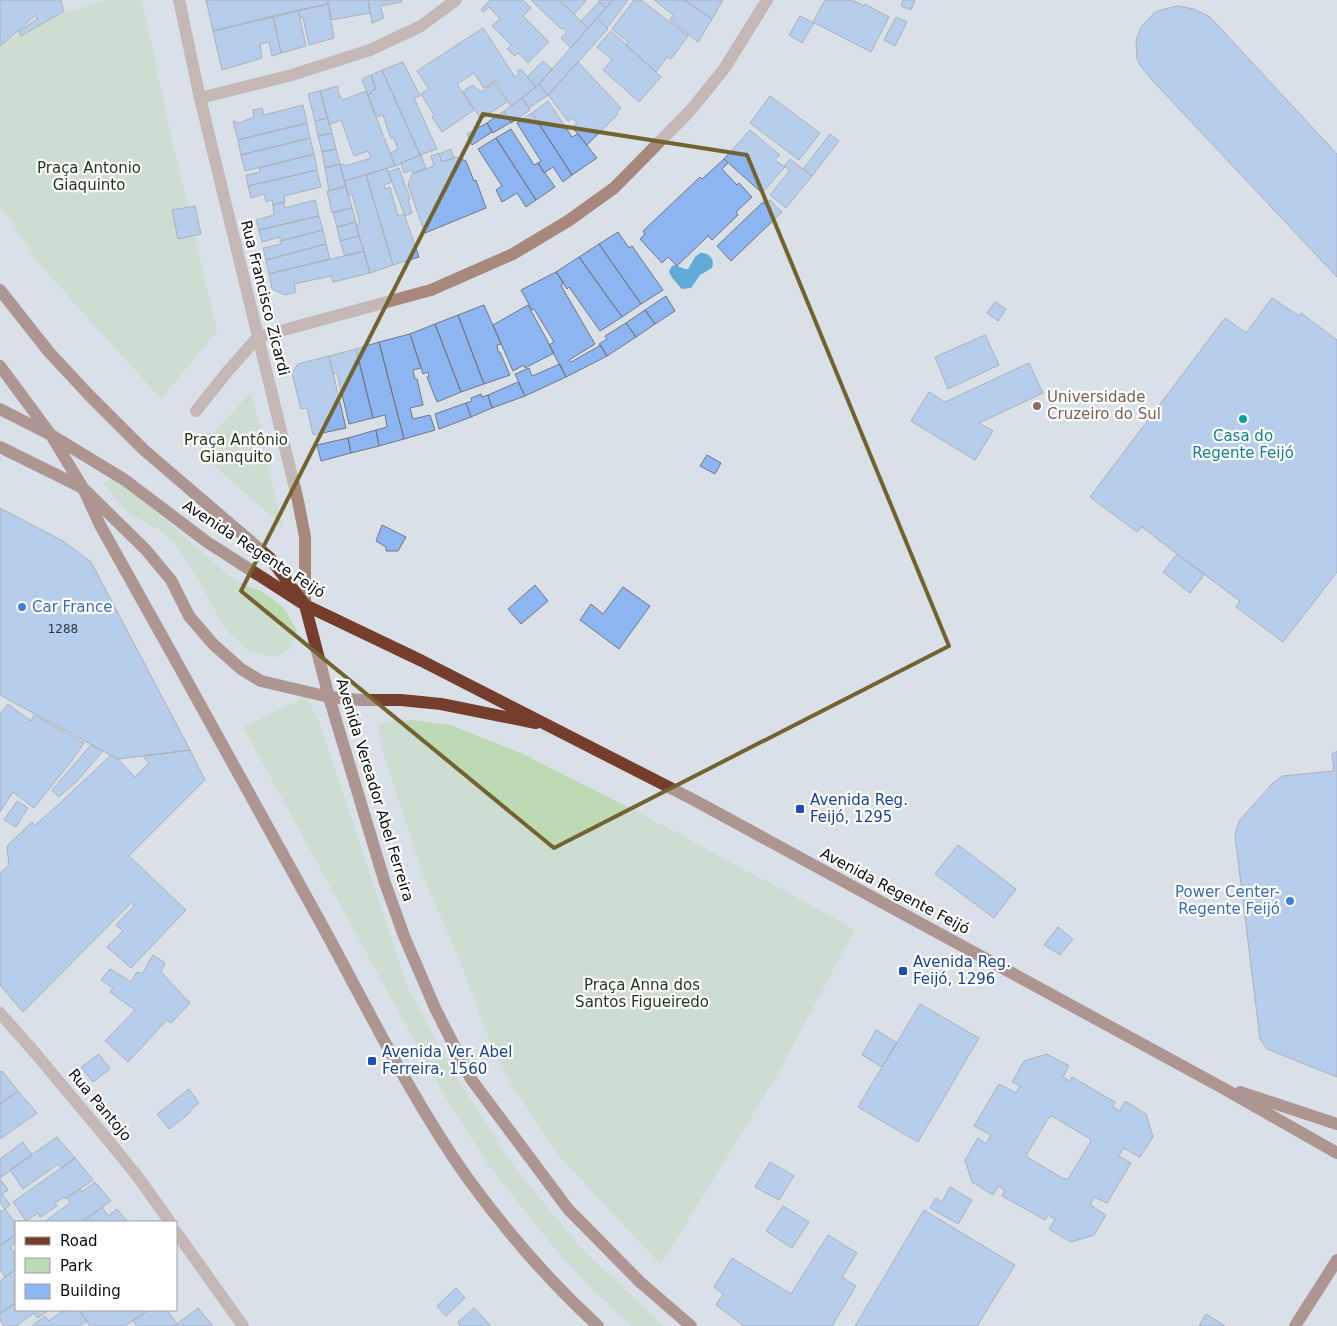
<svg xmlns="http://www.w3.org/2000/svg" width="1337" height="1326" viewBox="0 0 1337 1326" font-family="'DejaVu Sans',sans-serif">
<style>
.green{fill:#bddab5}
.water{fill:#61aad7}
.building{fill:#8db5f2;stroke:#72777f;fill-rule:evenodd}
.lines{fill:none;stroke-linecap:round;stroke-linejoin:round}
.minor{stroke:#a8877d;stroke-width:12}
.major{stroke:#753d2c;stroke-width:12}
.marked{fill:none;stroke:#726331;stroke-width:4;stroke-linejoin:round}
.education-dot{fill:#8d6e63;stroke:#fff;stroke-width:2}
.culture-dot{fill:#0f9aa8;stroke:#fff;stroke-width:2}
.shop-dot{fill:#3f7fe0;stroke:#fff;stroke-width:2}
.transit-dot{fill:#1a4fb4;stroke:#fff;stroke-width:2}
.labels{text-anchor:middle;stroke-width:4.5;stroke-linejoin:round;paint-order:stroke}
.number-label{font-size:12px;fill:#2c3648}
.park-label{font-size:15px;fill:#1a390f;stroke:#fff}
.street-label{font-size:15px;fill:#0b0c0f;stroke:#fff}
.education-label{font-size:15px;fill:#785e54;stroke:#fff;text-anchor:start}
.culture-label{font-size:15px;fill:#0d838f;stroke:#fff}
.shop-label{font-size:15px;fill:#366cbe;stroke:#fff;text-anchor:start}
.transit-label{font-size:15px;fill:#164399;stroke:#fff;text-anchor:start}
</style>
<rect width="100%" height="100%" fill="#dae0e8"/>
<path class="green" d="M107,0h35l27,126 48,205 -56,68 -120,-133 -41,-62v-160l54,-28z
M250,393l4,9 28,124 -76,-68c-2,-7 -2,-12 1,-18z
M112,478l26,18 97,85 28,11 20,15 14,23 -6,18 -17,10 -28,-9 -21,-20 -26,-48 -25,-39 -12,-10 -35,-20 -24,-29z
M307,696l13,29 87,261 48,89 54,85 70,86 85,80h-32l-40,-37 -32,-34 -71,-89 -46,-73 -200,-366z
M413,720l37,5 69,27 117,59 219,118 -75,141 -119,195 -103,-110 -47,-72 -22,-43 -27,-74 -40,-93 -39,-121 -5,-26 9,-5z"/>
<path class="water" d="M700,253c9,-1 15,6 12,15l-12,7 -9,13 -9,1c-3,-3 -13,-14 -13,-18l3,-5 3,-1 10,4h3l7,-12z"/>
<path class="building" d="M0,0h61l3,11 -43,25 -2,-5 17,-11 1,-3 -1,-2 -36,31z
M206,0h121l1,4 -115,27z
M333,0h35l2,13 -39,7 -3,-19z
M368,0h33l1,2 -22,4 4,12 -12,5z
M490,0h33l8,8 -8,8 26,26 -21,21 -10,-10 -3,3 -8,-7 4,-4 -19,-19 8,-7 -11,-12 -6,5 -2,-2z
M531,0h28l29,28 -17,20 -10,-10 6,-6 -4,-4 -2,1z
M559,0h26l1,1 -12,13z
M598,0h15l-7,8z
M613,0h15l-21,28 -10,-10z
M634,0h7l47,36 -17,23 -4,-2 -11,15 -30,-27 2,-3 -16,-13z
M654,0h30l28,19 -14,23 -28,-22 3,-5z
M684,0h39l-11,19z
M825,0h27l12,6 1,-2 24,13 -18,35 -58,-30z
M903,0h12l-4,10 -10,-4z
M599,2l7,6 -18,20 -7,-7z
M328,4l6,34 -25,7 -6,-28 -3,1 -2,-8z
M1177,6l17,3 16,8 127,137v123l-186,-198 -11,-14 -3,-7 -1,-17 5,-14 13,-14 7,-3z
M298,10l8,36 -25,7 -8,-37z
M273,16l8,37 -9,3 -3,-14 -9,2 2,14 -40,12 -9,-39z
M800,16l14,7 -12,20 -13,-8z
M896,17l11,5 -12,24 -11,-6z
M597,18l11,11 -60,66 -9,-11z
M483,28l32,49 4,-3 -2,-3 4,-2 15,18 -25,19 -16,-25 -11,7 -10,-15 -17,11 17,26 -32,22 -10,-15 2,-2 -13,-21 8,-5 -12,-18z
M611,31l50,46 -22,25 -36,-32 9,-10 -15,-13z
M543,61l9,8 -16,18 -9,-10z
M403,62l17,34 -6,2 23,51 -17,6 -38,-85z
M578,62l43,46 -4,4 1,2 -31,31 -15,-18 5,-4 -4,-5 -5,3 -20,-26z
M382,70l38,85 -25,11 -5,-13 8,-4 -5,-12 -2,2 -8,-24 -7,2 -8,-22 3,-2v-2l5,-2 -5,-14z
M371,75l5,14 -5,2v2l-3,2 -6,-16z
M494,83l13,19 -26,17 -18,-28 10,-6 8,7z
M539,84l9,11 -19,13 -7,-10z
M338,86v7l5,7 23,-9 29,75 -51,15 -4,-16 4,-1 1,2 26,-8 -3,-7 -14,5 -13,-36 -12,5 -9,-34z
M320,91l8,27 -13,3 -7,-27z
M770,96l50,37 -21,27 -49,-37z
M522,98l8,12 -19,13 -7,-12z
M548,101l24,36 6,-3 19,24 -25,17 -40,-62z
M303,105l4,18 -69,17 -5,-19 6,2 15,-6 -1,-7 9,-2 2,7z
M504,111l7,11 -18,11 -6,-10z
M532,113l40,62 -9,7 -10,-15 -9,6 -6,-10 3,-2 -24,-38z
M328,118l4,15 -14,3 -3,-15z
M307,123l3,15 -69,17 -3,-15z
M487,123l5,9 -20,13 -5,-11z
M511,129l23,36 4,-2 17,24 -19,13 -40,-62z
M750,130l30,25 -5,5 10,7 -23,26 -38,-34z
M332,133l4,16 -14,3 -4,-16z
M830,134l9,7 -27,35 -9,-7z
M310,138l4,16 -69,17 -4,-16z
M496,138l40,62 -10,7 -9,-14 -15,9 -6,-12 6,-4 -24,-37z
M336,149l4,15 -15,4 -3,-16z
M451,149l3,9 -12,4 -3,-8z
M439,153l3,9 14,-5 10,4 8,20 2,-1 10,28 -61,25 -17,-48 4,-11 22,-8 -3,-10z
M314,154l3,16 -69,16 -2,-11 14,-3 -1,-4z
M421,155l5,13 -13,5 -1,-3 -8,3 -3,-10z
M724,159l4,4 -6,6 15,16 2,-2 13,14 -16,15 2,3 -26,25 -4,-4 -31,30 -9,-9 -6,6 -22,-24 5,-5 -2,-3 57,-54 2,2z
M790,159l22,17 -26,32 -16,-13 20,-25 -6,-4z
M340,164l6,22 -17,5 -4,-23z
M387,168l5,14 -8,3 1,4 5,-2 8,29 6,-2 15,43 -26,8 -27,-90z
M399,168l11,31 -2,1 4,13 -7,3 -17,-44z
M317,170l4,17 -37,9 1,6 -12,3 -1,-5 -6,2 -2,-8 -13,4 -3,-12z
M366,175l27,90 -23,8 -14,-48 4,-2 -8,-29 -4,2 -4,-15z
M346,186l6,22 -20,5 -5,-22z
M315,200l4,16 -60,14 -3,-10 18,-5 -1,-10 10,-3 2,6z
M770,200l12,12 -51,49 -14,-15 46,-44 2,2z
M195,206l6,28 -23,5 -6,-29z
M352,208l4,14 -19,5 -4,-15z
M319,216l4,14 -43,11v-4l-18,5 -3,-12z
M356,222l3,14 -19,5 -3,-14z
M323,230l3,14 -60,16 -3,-12 18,-4 -1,-3z
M618,232l11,16 3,-2 31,44 -22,14 -42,-60z
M359,236l5,15 -19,5 -5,-15z
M326,244l4,15 -61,15 -3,-14z
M599,244l42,60 -19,13 -43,-60z
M364,251l6,22 -37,9 -2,-6 -37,8 2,8 -11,3 -13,-6 -3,-15z
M579,257l43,60 -22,14 -31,-44 -2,2 -11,-17z
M556,272l8,11 -3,2 2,4 32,55 -26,16 2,2 30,-17 6,11 -41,21 -17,-32 5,-3 -20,-33 -2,1 -11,-20z
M666,296l9,15 -20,13 -10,-14z
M1272,298l27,18 2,-3 36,27v232l-54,70 -47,-35 4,-6 -63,-47 -35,-27 -5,5 -47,-35 135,-179 21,15z
M995,302l11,7 -8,12 -11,-8z
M484,305l17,39 -4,1 1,7h2l10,23 -26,9 -26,-69z
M528,305l26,48 -29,15 -1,-3 -11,6 -20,-46z
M645,310l10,14 -19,13 -10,-14z
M458,315l26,69 -23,8 -26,-68z
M626,323l10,14 -29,19 -8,-12 8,-5 -2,-3z
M435,324l26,68 -24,10 -10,-25h2l-1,-5 -5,2 -13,-40z
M410,334l11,34 -8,2 2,9h2l6,26 -13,3 3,11 17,-4 5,15 -31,9 -25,-97z
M985,335l14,30 -51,24 -13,-32z
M379,342l25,97 -25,7 -3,-16 11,-3 -2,-12 -12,3 -17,-69z
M356,349l17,69 -24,6 -12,-51 -4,1 -4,-18z
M329,356l17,72 -33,7 -6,-27 -6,1 -9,-36 6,-9z
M1029,363l14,30 -64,30 14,8 -18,29 -64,-39 18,-29 16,10z
M560,364l6,13 -41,19 -10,-22 14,-6 3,8z
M518,382l7,14 -33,12 -4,-13z
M481,394l1,3 6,-2 4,13 -21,9 -5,-14 6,-2 -1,-3z
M466,403l5,14 -32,12 -4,-15z
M376,430l3,16 -28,7 -3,-15z
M348,438l3,15 -30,8 -4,-16z
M707,455l14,8 -6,11 -15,-8z
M0,508l63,33 28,21 99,188 -72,9 -118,-64z
M382,525l24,12 -8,14h-12v-4l-10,-6z
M1177,554l28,20 -15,19 -27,-21z
M535,585l13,16 -27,23 -13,-15z
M623,587l27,19 -31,43 -39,-29 11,-16 12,10z
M8,704l23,17 3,-6 50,28 -11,16 -39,49 -21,-16 -13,20v-98z
M91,745l12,6 -25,29 -19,17 -7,-7z
M190,750l15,30 -76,76 57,54 -55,58 -24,-21 16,-16 -7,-6 18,-19 -3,-3 -108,109 -23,-27v-112l9,-8 -2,-19 25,-24 3,3 23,-20 53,-50 7,4 17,18 14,-14 -6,-7z
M1337,751v326l-70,-28 -7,-10 -25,-204 4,-14 33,-37 10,-8 52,-5 -2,-17z
M17,801l11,7 -12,19 -12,-7z
M958,845l58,44 -22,29 -59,-44z
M1058,927l15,12 -13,16 -16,-10z
M153,955l12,8 -4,9 29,31 -19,20 -4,-3 -39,42 -23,-21 30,-31 -25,-18 3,-4 -12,-8 9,-11 21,13 6,-10 5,2z
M920,1004l59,34 -61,104 -60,-35z
M876,1030l21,13 -15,24 -20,-12z
M99,1054l11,15 -17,13 -12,-15z
M1047,1054l22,12 -6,11 7,4 2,-4 43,25 -2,5 7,4 5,-10 21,13 7,23 -13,20 -17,-9 -4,8 12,7 -24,40 -13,-6 -4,8 16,10 -12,20 -23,7 -22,-13 6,-10 -7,-4 -3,5 -43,-24 3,-6 -7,-4 -5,9 -21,-13 -7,-22 13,-22 8,6 5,-9 -17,-9 25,-42 17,9 4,-7 -8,-4 12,-21zM1052,1116l38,23 1,2 -23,38h-4l-37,-22v-3l22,-37z
M2,1071l16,20 -18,13v-32z
M189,1089l10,14 -9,7 1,2 -22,17 -12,-15z
M18,1091l19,22 -37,26v-35z
M57,1137l18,21 -13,10 -4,-4 -35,25 -13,-19z
M23,1142l9,13 -32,23v-19z
M75,1158l18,22 -28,19 -1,-2 -9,6 2,3 -17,11 -2,-4 -12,8 -13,-19z
M770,1162l24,14 -15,24 -24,-13z
M0,1179l8,11 -6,4 8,11 -5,4 -5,-7z
M95,1182l16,19 -30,21h-37l26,-19 -3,-5 13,-9 2,3z
M950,1187l22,13 -14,24 -28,-16 6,-10 6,4z
M783,1206l26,16 -17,26 -26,-17z
M102,1207l6,9 9,-7 11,13h-47z
M5,1209l11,15v10l-16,12v-34z
M924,1210l91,55 -38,61h-122z
M16,1234v8l-6,5 6,8v14l-11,8 -5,-8v-23z
M828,1235l29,18 -15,24 14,9 -24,40h-88l-28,-21 7,-11 -9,-7 18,-29 59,36z
M16,1269v33l-16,12v-33z
M456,1288l9,10 -19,18 -9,-10z
M16,1302v8h34l-13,8 -3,-5 -18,13h-12l-4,-6v-6z
M198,1308l15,18h-40l4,-2z
M474,1308l17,18h-31l-2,-4z
M60,1310h19l8,11 -7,5h-48l13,-10 4,5 12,-9z
M79,1310h69l-23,16h-35z
M148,1310h19l10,14 -4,2h-36l-4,-5z
M1206,1314l19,12h-26z"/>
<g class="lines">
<path class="minor" d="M179,0l21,98 98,403 7,36v68
M200,98l92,-23 78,-25 51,-24 35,-26
M196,411l31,-39 31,-35 173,-47 82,-36 55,-33 46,-33 76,-77 34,-42 43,-69
M0,1013l36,41 72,86 30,37 32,45
M176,1232l67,94"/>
<path class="major" d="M0,290l49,62 39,42 56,56 126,108 35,47 24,92 55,183 20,56 31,72 36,71 97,130 72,73 51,44
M0,366l51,69 32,53 17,37c73,130 145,260 217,391 48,87 92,179 149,260 39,54 83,105 132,150
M0,409l51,26 74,45 82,62 98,63 117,56 272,139 527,287 116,66
M0,447l83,41 63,62 25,30 18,36 24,28 28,25 20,12 68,16 32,3h40l40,4 95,19
M1240,1092l97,32
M1295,1326l42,-66"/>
</g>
<path d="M0 0H1337V1326H0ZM483,114l264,41 202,491 -395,202 -313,-257z" fill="#dae0e8" fill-opacity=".55" fill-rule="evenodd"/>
<path class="marked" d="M483,114l264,41 202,491 -395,202 -313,-257z"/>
<circle class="education-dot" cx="1037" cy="406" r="5"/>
<circle class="culture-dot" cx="1243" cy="419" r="5"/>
<g class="shop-dot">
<circle cx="22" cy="607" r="5"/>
<circle cx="1290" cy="901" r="5"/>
</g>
<g class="transit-dot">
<rect x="795" y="804" width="10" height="10" rx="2.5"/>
<rect x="898" y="966" width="10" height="10" rx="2.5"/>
<rect x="367" y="1056" width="10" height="10" rx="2.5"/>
</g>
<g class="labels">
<g class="number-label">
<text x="63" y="633">1288</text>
</g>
<g class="park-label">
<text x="89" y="173">Praça Antonio<tspan x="89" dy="17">Giaquinto</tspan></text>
<text x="236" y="445">Praça Antônio<tspan x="236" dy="17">Gianquito</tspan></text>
<text x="642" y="990">Praça Anna dos<tspan x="642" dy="17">Santos Figueiredo</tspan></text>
</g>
<g class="street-label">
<text transform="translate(265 298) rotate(76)" y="5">Rua Francisco Zicardi</text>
<text transform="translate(254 549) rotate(33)" y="5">Avenida Regente Feijó</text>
<text transform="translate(375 790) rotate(73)" y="5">Avenida Vereador Abel Ferreira</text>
<text transform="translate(895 891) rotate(28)" y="5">Avenida Regente Feijó</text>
<text transform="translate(100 1105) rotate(50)" y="5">Rua Pantojo</text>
</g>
<g class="education-label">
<text x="1047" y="402">Universidade<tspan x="1047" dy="17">Cruzeiro do Sul</tspan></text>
</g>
<g class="culture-label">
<text x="1243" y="441">Casa do<tspan x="1243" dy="17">Regente Feijó</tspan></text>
</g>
<g class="shop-label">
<text x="32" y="612">Car France</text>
<text x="1280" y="897" text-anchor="end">Power Center-<tspan x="1280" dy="17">Regente Feijó</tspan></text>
</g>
<g class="transit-label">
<text x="810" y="805">Avenida Reg.<tspan x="810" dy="17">Feijó, 1295</tspan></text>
<text x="913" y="967">Avenida Reg.<tspan x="913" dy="17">Feijó, 1296</tspan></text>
<text x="382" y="1057">Avenida Ver. Abel<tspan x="382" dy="17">Ferreira, 1560</tspan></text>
</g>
</g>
<rect x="15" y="1221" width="162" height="90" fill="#ffffff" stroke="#9d9e9f"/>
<rect x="25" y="1237" width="25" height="8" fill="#753d2c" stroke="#9d9e9f"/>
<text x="60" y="1246" font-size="15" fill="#0b0c0f">Road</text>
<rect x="25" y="1258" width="25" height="15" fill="#bddab5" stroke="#9d9e9f"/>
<text x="60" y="1271" font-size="15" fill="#0b0c0f">Park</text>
<rect x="25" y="1284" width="25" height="15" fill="#8db5f2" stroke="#9d9e9f"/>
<text x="60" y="1296" font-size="15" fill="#0b0c0f">Building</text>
</svg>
